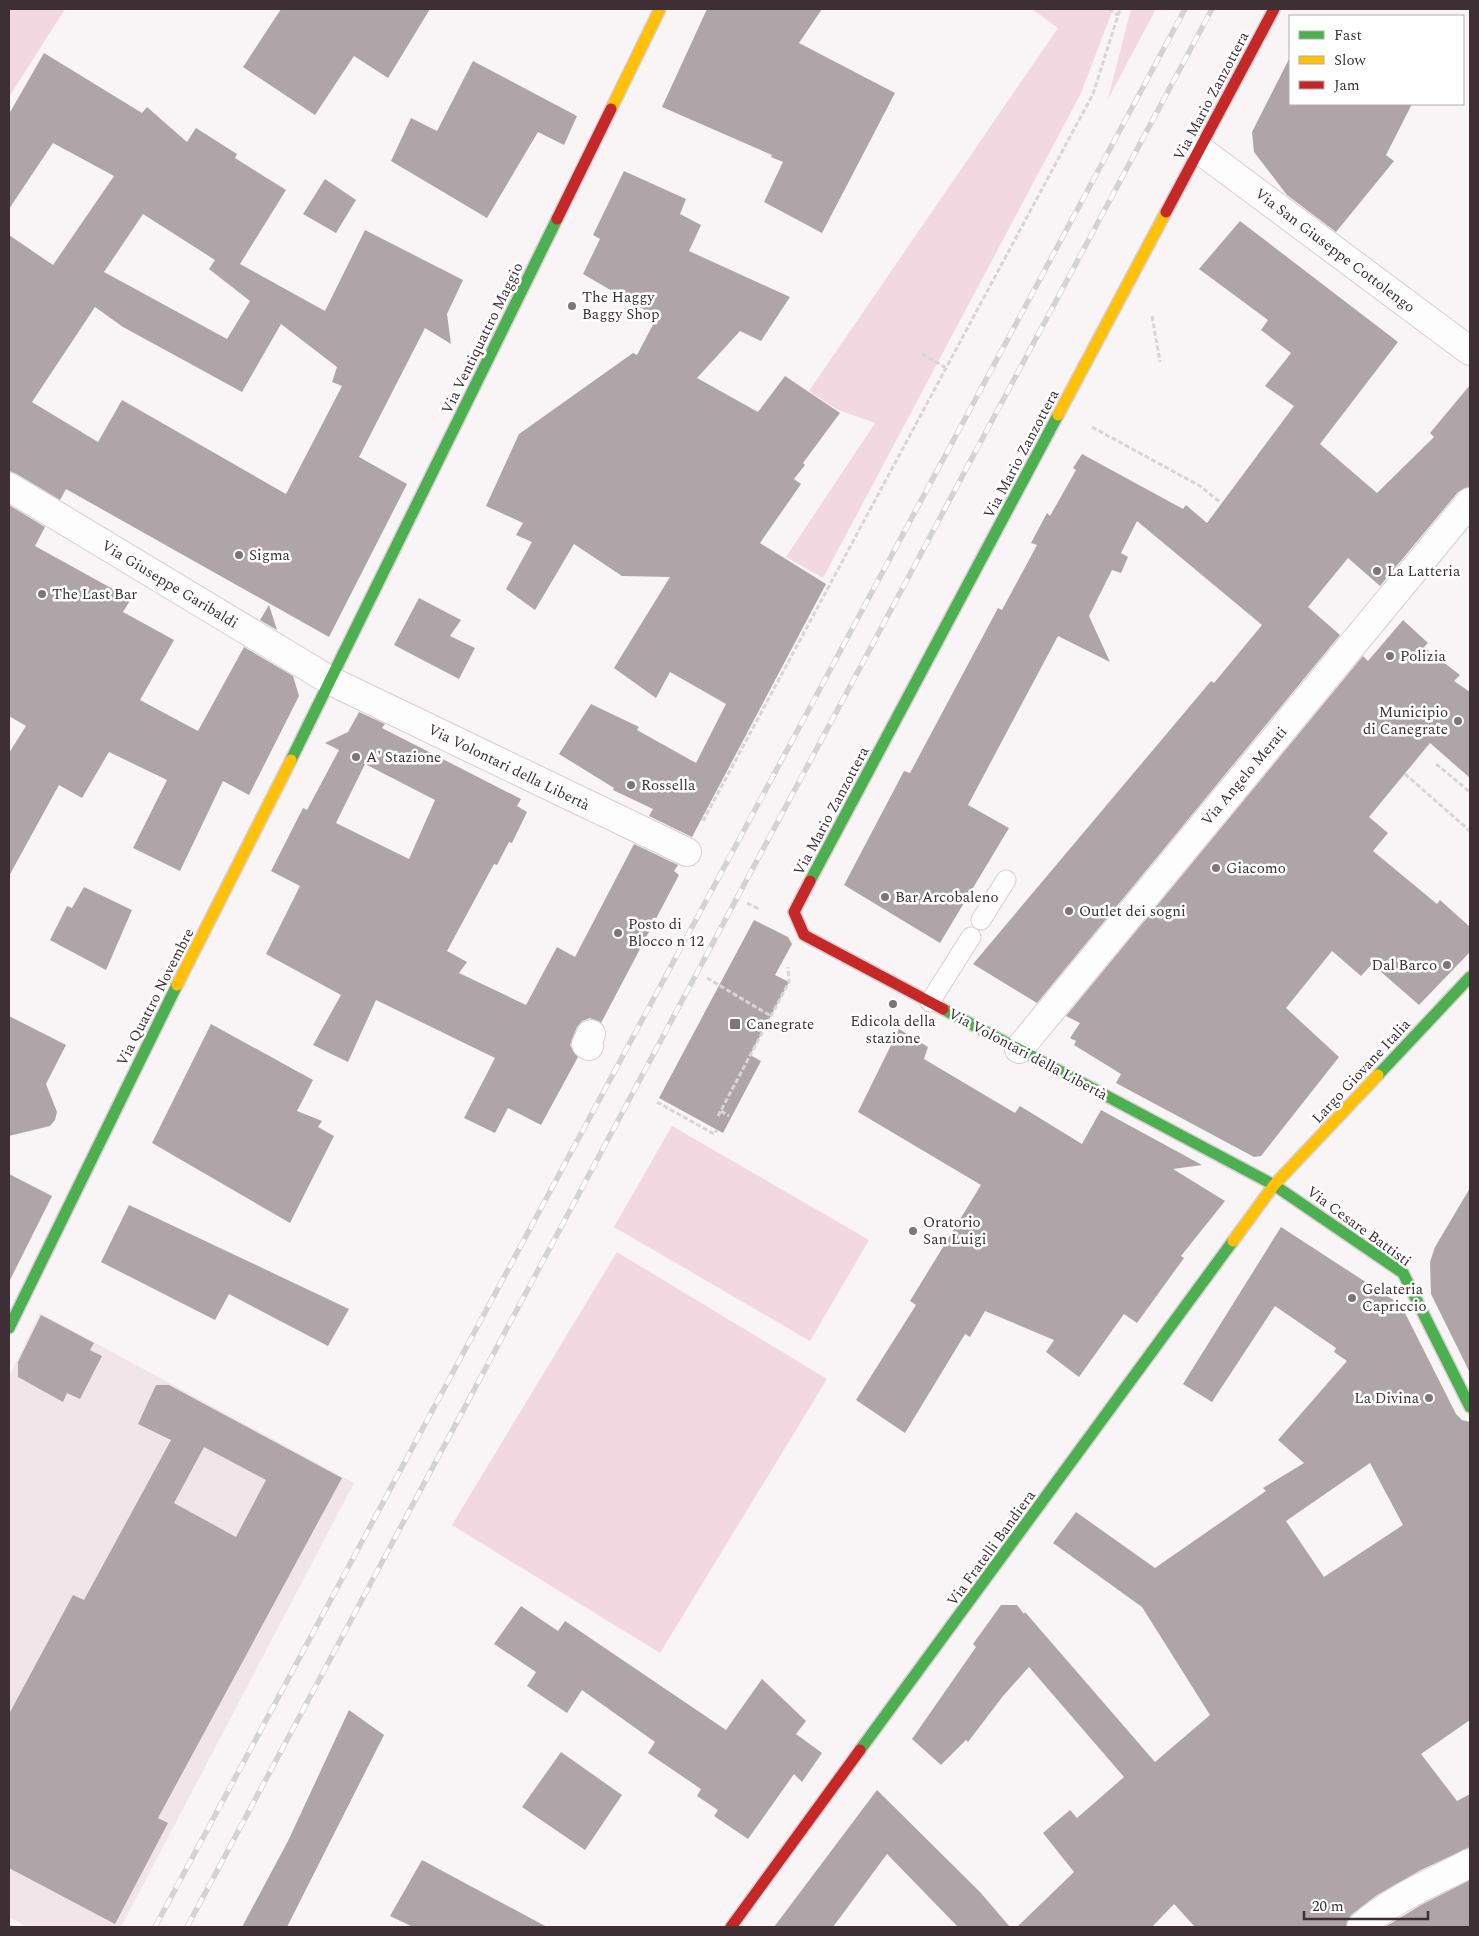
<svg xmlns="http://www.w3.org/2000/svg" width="1479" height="1936" viewBox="0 0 1479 1936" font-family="Spectral,serif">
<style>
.built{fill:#f1e5e9}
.green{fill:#f1d8e1}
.building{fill:#afa5a9;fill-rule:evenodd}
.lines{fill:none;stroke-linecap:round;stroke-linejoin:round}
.lane-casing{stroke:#d8ced2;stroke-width:21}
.street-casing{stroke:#d8ced2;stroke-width:30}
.fast-casing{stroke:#d8ced2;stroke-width:14}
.slow-casing{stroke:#d8ced2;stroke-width:14}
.jam-casing{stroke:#d8ced2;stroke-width:14}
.path{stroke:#d8d5d7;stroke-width:3;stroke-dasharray:5 2.5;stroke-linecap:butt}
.lane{stroke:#fefdfe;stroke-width:19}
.street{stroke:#fefdfe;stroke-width:28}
.fast{stroke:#4caf50;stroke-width:11}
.slow{stroke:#ffc107;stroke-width:11}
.jam{stroke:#c62828;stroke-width:11}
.rail-casing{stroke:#d4d3d3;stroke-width:5.5}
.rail{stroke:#fff;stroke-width:4;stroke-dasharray:11;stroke-linecap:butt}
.poi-dot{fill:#7f7478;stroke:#fff;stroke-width:2}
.labels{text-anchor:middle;stroke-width:5;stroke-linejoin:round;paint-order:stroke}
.street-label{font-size:15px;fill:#3d2f34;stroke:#fff}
.poi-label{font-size:15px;fill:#3d2f34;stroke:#fff;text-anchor:start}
</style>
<rect width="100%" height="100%" fill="#f9f4f6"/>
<path class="built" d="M40,1313l314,170 -233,444h-93l-19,-10v-540z"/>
<path class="green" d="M9,9h56l-56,88z
M1032,9h81l-32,84 -258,485 -37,-21 89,-134 -39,-14 -27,-18 249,-363z
M1131,9h25l-48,90z
M672,1126l197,114 -59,101 -196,-114z
M617,1252l210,127 -167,274 -208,-128z"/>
<path class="building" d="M281,9h149l-42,69 -34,-22 -39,59 -72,-48z
M707,9h115l-23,34 96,50 -73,140 -58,-31 19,-40 -12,-5 1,-2 -110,-48z
M44,53l98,60 5,-6 40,35 9,-14 41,26 -2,4 51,32 -46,74 85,47 40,-81 98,50 -16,34 4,30 -26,-16 -66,129 48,27 -78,153 -263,-148 -6,11 -43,-26 -8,-3v-236l44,30 61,-89 -61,-33 -44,66v-95zM143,214l72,46 -6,9 41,32 -23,38 -123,-67zM95,307l28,20 119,65 39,-68 56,43 -5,15 10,4 -56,108 -164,-94 -24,42 -66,-40z
M1290,57v47h122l-26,51 8,6 -58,71 -49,-37 -33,-43 -2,-20z
M473,61l104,55 -13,29 -26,-13 -51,86 -96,-57 20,-43 26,13z
M624,171l62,28 -6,15 21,11 -12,26 101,46 -29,44 -21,-10 -43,47 61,34 27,-36 55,37 -37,50 2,2 -11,14 7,5 -41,59 66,41 -134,253 -43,-21 4,-7 -40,-19 1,-2 -55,-34 32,-50 48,23 -2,3 59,33 30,-59 -56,-32 -14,26 -42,-30 56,-91 -48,-1 -48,-32 -39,66 -29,-21 26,-47 -16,-7 7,-12 -37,-17 33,-72 114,-81 4,2 20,-38 -74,-43 17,-35 -7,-4z
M325,179l31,21 -20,33 -33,-19z
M1240,221l158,121 -78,102 57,49 57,-56 -4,-4 40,-48v102l-12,5 -78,94 -32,-28 -40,49 32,28 -303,368 -64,-39 238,-283 3,2 48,-58 -125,-104 -16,32 7,4 -7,16 -9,-3 -23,46 21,46 -52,-26 -90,169 41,23 -69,115 -96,-58 60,-114 6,2 88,-165 4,2 35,-65 -6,-2 16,-30 3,3 26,-46 -3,-2 9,-14 101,55 3,-4 21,18 87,-117 -29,-20 26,-33 -30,-23 7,-10 -69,-51z
M9,505l36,22 -10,19 96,53 -8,13 51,28 -34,60 58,31 46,-84 49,29 6,20 -50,99 -26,-14 -43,90 -47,-23 34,-68 -58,-28 -27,46 -23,-13 -50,91v-123l17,-27 -17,-10z
M419,598l42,22 -11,16 25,12 -16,31 -65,-34z
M269,605l8,25 -17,-10z
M1403,620l25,23 -4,4 36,28 -6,6 16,11v86l-40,-35 -61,74 19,16 -15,18 64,53 3,-4 30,27v25l-51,53 -47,-41 -11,12 -29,-25 -46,57 53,49 -78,99 -7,1 -138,-74 5,-9 -47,-29 2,-4 -6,-3 10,-15 -14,-7 297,-360 5,5z
M359,712l26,12 -3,4 139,71 -4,7 10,6 -15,31 -3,-1 -12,23 -3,-1 -47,87 20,11 -8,11 67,32 31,-58 18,10 59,-113 44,21 -4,6 5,4 -78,148 -11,-5 -8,3 -5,6 -7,18 8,12 -37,68 -33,-17 -13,25 -31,-15 31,-60 -119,-58 -28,62 -35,-17 28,-50 -75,-41 34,-68 -29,-15 32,-63 4,2 32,-60 -14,-7 23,-11zM365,764l70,36 -26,59 -73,-36z
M84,887l48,23 -26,60 -56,-30 17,-34 5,2z
M754,920l34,17 4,7 -17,31 14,7 -39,73 11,6 -38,72 -64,-35z
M9,1016l57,29 -20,39 11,28 -2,8 -5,6 -41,10z
M211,1024l102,56 -16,31 25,10 -4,6 16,9 -44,87 -138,-80z
M899,1029l29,18 -4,12 91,54 5,-7 62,38 19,-34 101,55 -29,4 52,32 -44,55 3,2 -47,65 -13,-9 -45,63 -33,-25 8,-12 -69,-29 -15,26 -5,-3 -60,99 -49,-33 60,-95 -6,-4 71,-116 -123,-73z
M9,1174l43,22 -43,86z
M1470,1188v185l-39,-79 -1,-32 5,-15z
M129,1205l220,104 -21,37 -99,-52 -14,26 -114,-58z
M1281,1227l120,78 55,109 6,6 8,2v298l-49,34 36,47 13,-7v53l-49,23 -44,25 -26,20 -5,12h-151l-21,-23 -22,23h-135l57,-55 -31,-39 27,-23 7,8 47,-41 -95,-110 -26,29 -35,46 -2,-2 -25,25 -29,-26 64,-92 -3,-3 28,-39h16l7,9 1,-2 130,150 55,-47 -68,-108 -89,-64 23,-31 79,56 111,-77 -3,-3 41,-25 -26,-23 69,-79 -13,-9 2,-4 -61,-42 -63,96 -29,-18zM1370,1463l33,62 -79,52 -38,-56z
M41,1315l53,28 -4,7 12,6 -22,43 -13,-6 -4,9 -45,-25v-15z
M156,1385h13l173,93 -184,340 10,5 -53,101 -106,-56v-154l64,-119 11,5 87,-160 -33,-16zM204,1447l62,33 -30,57 -62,-34z
M521,1606l37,25 7,-10 161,109 36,-51 44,42 -10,13 26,19 -20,29 -8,-8 -46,65 -34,-23 4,-6 -21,-14 4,-7 -53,-36 7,-11 -73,-52 -15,23 -40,-27 9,-14 -42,-28z
M349,1710l35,25 -97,192h-45l46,-86z
M561,1752l61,43 -37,55 -63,-43z
M877,1790l103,102 30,35h-52l-71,-73 -54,73h-59z
M422,1860l125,67h-134l-23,-11z
M1470,1880v47h-85l36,-22z"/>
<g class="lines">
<g class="lane-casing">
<path id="lane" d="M981,920l25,-40
M930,1002l41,-65"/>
</g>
<g class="street-casing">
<path id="street" d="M1200,150l270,201
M9,487l322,194 356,171
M589,1046l-3,-2 5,-10
M1019,1049l451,-547
M1361,1927c30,-28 73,-45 109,-64"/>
</g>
<g class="fast-casing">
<path id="fast" d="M291,760l266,-541
M810,881l248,-466
M943,1009l331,176 129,88 67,134
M1378,1075l92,-98
M9,1328l168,-343
M860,1750l373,-509"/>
</g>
<g class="slow-casing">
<path id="slow" d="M611,109l49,-100
M1058,415l108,-203
M177,985l114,-225
M1233,1241l41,-56 104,-110"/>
</g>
<g class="jam-casing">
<path id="jam" d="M1166,212l108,-203
M557,219l54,-110
M810,881l-16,31 10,23 139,74
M731,1927l129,-177"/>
</g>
<path class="path" d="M1109,9l9,6
M1152,316l8,46
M922,354l24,14
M1092,427l108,59 21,17
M1436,764l34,28
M1405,774l65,57
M703,821l390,-727 27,-85
M747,903l12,6
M707,978l64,38
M657,1102l57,32 3,-4
M721,1111l8,5
M718,1116l71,-134 -1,-15
M9,1926l3,1"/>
<use href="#lane" class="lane"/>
<use href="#street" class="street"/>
<use href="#fast" class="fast"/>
<use href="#slow" class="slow"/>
<use href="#jam" class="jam"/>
<g class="rail-casing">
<path id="rail" d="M155,1927l1030,-1918
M187,1927l1025,-1918"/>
</g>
<use href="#rail" class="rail"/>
</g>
<g class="poi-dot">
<circle cx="572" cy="306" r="5"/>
<circle cx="239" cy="555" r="5"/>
<circle cx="1377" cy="571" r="5"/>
<circle cx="42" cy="594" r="5"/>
<circle cx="1390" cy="656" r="5"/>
<circle cx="1458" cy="721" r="5"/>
<circle cx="356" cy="757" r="5"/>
<circle cx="631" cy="785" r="5"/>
<circle cx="1216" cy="868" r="5"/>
<circle cx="885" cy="897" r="5"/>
<circle cx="1069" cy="911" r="5"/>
<circle cx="618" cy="933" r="5"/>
<circle cx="1447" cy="965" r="5"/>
<circle cx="893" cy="1004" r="5"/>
<rect x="729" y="1018" width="12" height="12" rx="2.5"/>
<circle cx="913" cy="1231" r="5"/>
<circle cx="1352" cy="1298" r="5"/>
<circle cx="1429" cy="1398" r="5"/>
</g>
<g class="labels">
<g class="street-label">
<text transform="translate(1211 96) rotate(-62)" y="5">Via Mario Zanzottera</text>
<text transform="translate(1335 250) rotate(37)" y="5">Via San Giuseppe Cottolengo</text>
<text transform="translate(482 338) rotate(-64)" y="5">Via Ventiquattro Maggio</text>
<text transform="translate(1021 454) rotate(-62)" y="5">Via Mario Zanzottera</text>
<text transform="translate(170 584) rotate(31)" y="5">Via Giuseppe Garibaldi</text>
<text transform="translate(509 767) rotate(26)" y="5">Via Volontari della Libertà</text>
<text transform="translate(1244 776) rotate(-50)" y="5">Via Angelo Merati</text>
<text transform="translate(831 811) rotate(-62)" y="5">Via Mario Zanzottera</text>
<text transform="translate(155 997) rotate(-63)" y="5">Via Quattro Novembre</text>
<text transform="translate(1028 1054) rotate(28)" y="5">Via Volontari della Libertà</text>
<text transform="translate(1361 1071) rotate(-47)" y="5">Largo Giovane Italia</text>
<text transform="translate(1359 1226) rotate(36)" y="5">Via Cesare Battisti</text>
<text transform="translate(991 1548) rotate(-54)" y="5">Via Fratelli Bandiera</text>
</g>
<g class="poi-label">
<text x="582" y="302">The Haggy<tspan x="582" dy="17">Baggy Shop</tspan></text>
<text x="249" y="560">Sigma</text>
<text x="1387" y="576">La Latteria</text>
<text x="52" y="599">The Last Bar</text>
<text x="1400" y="661">Polizia</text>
<text x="1448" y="717" text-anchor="end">Municipio<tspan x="1448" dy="17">di Canegrate</tspan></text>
<text x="366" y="762">A' Stazione</text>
<text x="641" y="790">Rossella</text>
<text x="1226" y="873">Giacomo</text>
<text x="895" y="902">Bar Arcobaleno</text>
<text x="1079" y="916">Outlet dei sogni</text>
<text x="628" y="929">Posto di<tspan x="628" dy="17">Blocco n 12</tspan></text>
<text x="1437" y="970" text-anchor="end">Dal Barco</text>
<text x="893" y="1026" text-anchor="middle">Edicola della<tspan x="893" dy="17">stazione</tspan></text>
<text x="746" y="1029">Canegrate</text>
<text x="923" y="1227">Oratorio<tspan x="923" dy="17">San Luigi</tspan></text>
<text x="1362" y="1294">Gelateria<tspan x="1362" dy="17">Capriccio</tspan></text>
<text x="1419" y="1403" text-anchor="end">La Divina</text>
</g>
</g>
<rect width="1479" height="1936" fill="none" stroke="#3d2f34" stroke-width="20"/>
<rect x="1289" y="15" width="175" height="90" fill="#ffffff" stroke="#b1acae"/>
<rect x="1299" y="31" width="25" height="8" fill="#4caf50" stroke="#b1acae"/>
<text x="1334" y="40" font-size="15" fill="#3d2f34">Fast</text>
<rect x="1299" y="56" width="25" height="8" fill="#ffc107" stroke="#b1acae"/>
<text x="1334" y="65" font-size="15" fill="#3d2f34">Slow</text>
<rect x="1299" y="81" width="25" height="8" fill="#c62828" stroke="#b1acae"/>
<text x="1334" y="90" font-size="15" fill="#3d2f34">Jam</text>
<path d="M1304 1911v8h124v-8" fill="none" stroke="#3d2f34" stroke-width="2.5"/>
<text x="1312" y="1911" font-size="15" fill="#3d2f34" stroke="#ffffff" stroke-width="4" paint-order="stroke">20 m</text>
</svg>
